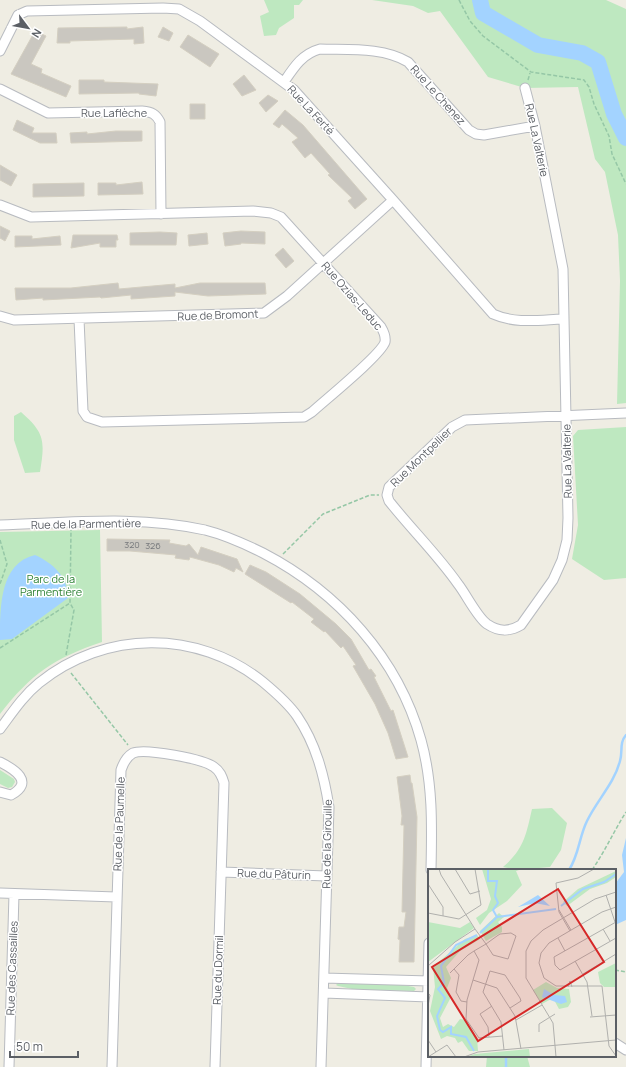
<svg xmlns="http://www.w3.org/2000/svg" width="626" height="1067" viewBox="0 0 626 1067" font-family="Manrope,sans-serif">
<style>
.green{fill:#bee8c0}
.water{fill:#a3d3ff}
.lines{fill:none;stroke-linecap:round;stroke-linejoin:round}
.stream{stroke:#a3d3ff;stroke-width:2.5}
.river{stroke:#a3d3ff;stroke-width:16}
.building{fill:#cac7c0;stroke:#d4cfc1}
.minor-casing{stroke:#b8bbc0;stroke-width:11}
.path{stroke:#95c7a6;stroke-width:1.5;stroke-dasharray:4 2;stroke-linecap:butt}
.minor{stroke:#fff;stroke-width:9}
.labels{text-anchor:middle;stroke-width:3;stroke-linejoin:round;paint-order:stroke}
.number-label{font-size:9px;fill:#77797c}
.street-label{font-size:11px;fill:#5b5f65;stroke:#fff}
.park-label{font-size:11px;fill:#2e8236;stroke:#fff}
.inset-river{fill:none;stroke:#a3d3ff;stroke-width:2}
.inset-road{fill:none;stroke:#b0b0ad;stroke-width:1}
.view{fill:#d62828;fill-opacity:0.15;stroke:#d62828;stroke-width:2}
.inset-edge{fill:none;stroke:#5b5f65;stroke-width:2}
</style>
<rect width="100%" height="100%" fill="#efede3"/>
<path class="green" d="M264,0h39l-4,5h-5v13l-15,10 -3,7 -12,1 -4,-20 9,-4z
M372,0h234l20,9v394l-9,1 3,-123 -2,-46 -13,-63 -10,-13 -17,-72 -53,1 -37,-11 -48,-66 -12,2 -15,-7z
M21,412c24,21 24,29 19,60l-15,1 -11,-33v-24z
M626,427v151l-22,2 -32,-21 6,-34 -5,-89 5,-6z
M100,530l2,112c-48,16 -71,32 -102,72v-182z
M0,770l14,9 1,3 -3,5 -4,1 -8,-4z
M552,808l15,15 -6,27 -11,17 -33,3 -14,-3c21,-18 23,-32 29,-58z
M338,983l59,1 17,3 2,2 -2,2 -57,-1 -19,-4 -2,-1z
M487,1056h40l3,11h-44z"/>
<path class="water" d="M35,555c18,8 33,22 33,43l-56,41 -12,1c0,-34 0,-77 35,-85z
M626,838v82l-11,5v-41l9,-12 -2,-17z"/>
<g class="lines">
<path class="stream" d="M569,870c10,-15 10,-33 18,-49 10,-21 27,-37 33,-60 3,-10 -1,-18 6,-26
M506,1067v-11"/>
<path class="river" d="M480,0l3,13 55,32 44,8 16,9 16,52 12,24"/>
</g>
<path class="building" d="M127,27v2l16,-2 1,16 -10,1v-5l-64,2v2h-13l1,-15z
M163,27l10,6 -4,8 -11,-4z
M35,31l11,5 -15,28 11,5 -1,4 30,13 -5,11 -55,-23z
M188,35l31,19 -9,13 -30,-20z
M244,75l12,15 -14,6 -9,-12z
M79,80h25v2l54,2 -2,12 -17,-2v-1l-60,1z
M268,95l10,6 -12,11 -7,-9z
M190,104h15v15h-15z
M285,110l18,15 64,74 -12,10 -7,-8 4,-3 -24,-23 2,-1 -19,-21 -6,5 -13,-16 6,-4 -16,-14 -3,4 -6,-4z
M17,120l17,8 -2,5h24l1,10h-17l-27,-13z
M116,131h26v10l-71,2 -1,-10 17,-1v2z
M0,165l17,10 -6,11 -11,-6z
M142,182l1,12 -45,1v-12h18v2z
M84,183v13l-51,1v-13z
M0,226l10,5 -5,10 -5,-3z
M241,231l24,1v12l-24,-1v1l-16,2 -2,-13z
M160,232l17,1 -1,12h-46v-12z
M207,233l1,11 -19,2 -1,-11z
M73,235h44l1,5h-2v7h-16v-4l-29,5z
M15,236h17v3l28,-3 1,9 -46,2z
M283,248l11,13 -8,7 -11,-13z
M118,283l1,6 56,-5v4l25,-5h65l1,11 -58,2 -33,-4v4l-44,3v-4l-30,3 -1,-1 -57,3v-2l-27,2 -1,-12h56z
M107,539l63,1 -1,3 17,3 3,-2 9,11 3,-8 36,12 6,13 -7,-4 -2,4 -15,-7 -29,-8 -1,3 -14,-2 1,-3 -46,-4h-23z
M250,565l16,7 34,22 36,30 15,15 18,31 2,-1 5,7 -2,1 17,34 2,-1 15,47 -12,2 -8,-26 -13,-29 -22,-38 3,-1 -13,-19 -2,2 -16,-17 -1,1 -13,-10 3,-3 -22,-17 -1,1 -46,-29z
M410,775l1,8h1l5,34 -3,145h-15l1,-22 -2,-1 1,-12h5l2,-15h-4l2,-87h-3l1,-9 -5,-39z"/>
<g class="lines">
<g class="minor-casing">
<path id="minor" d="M0,51l18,-36 9,-4 136,-3 16,1 21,12 94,69 99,110 100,114c22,10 46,6 69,5
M284,82c10,-15 18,-28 36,-33 29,1 63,-2 88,13l61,68 7,4 8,1 51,-9
M525,88l10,38 28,143 5,249 -1,22 -5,20 -9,20 -32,45c-12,7 -22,7 -34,-1 -10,-7 -21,-30 -29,-40 -21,-30 -47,-55 -69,-83l-2,-6 2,-8 63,-60 13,-7 161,-7
M0,89l48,24 94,-2c10,1 14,3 18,11l1,92
M0,205l31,12 222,-6 18,2 10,4 100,110c3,5 5,9 4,15 -4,13 -60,58 -73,70l-8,5 -202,5 -15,-5 -4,-6 -4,-92
M0,316l14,4 250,-7 23,-17 106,-96
M0,525c68,-2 138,-10 205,5 20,5 40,14 58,23 75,39 135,105 158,187 12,43 11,86 10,130
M0,729c12,-16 23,-33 39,-46 66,-53 158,-54 224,-1 12,10 25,21 34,34 19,28 27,59 32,91l-8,260
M0,762c14,7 35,20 11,33l-11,-3
M221,872l105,4
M0,893l116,4
M324,978l105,3
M324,993l105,4
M615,1043l11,7
M9,1067l5,-173
M112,1067l9,-297c2,-6 5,-13 12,-17 12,-5 71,6 81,14 6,4 8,9 10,16l-9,284
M426,1067l3,-124"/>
</g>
<path class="path" d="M459,0l11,21 13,15 48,36 53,8 5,7 5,17 15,32 3,18 14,30
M528,80l2,-7
M0,540l7,24 -7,20
M283,554l40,-40 47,-19h9
M0,648l70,-45
M66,655l8,-45 -4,-7 1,-73
M71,673l57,72
M592,870c13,-19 22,-39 34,-58
M615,970l11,2"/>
<use href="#minor" class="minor"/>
</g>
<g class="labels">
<g class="number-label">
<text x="132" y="548">320</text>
<text x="153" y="549">326</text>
</g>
<g class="street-label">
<text transform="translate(438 95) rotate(48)" y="4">Rue Le Chenez</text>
<text transform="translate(311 110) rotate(47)" y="4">Rue La Ferté</text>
<text x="114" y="117">Rue Laflèche</text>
<text transform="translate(537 140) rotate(78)" y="4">Rue La Valterie</text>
<text transform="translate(352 296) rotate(49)" y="4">Rue Ozias-Leduc</text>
<text transform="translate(218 315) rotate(-2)" y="4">Rue de Bromont</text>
<text transform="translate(421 457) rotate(-44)" y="4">Rue Montpellier</text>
<text transform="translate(567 461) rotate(-91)" y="4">Rue La Valterie</text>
<text transform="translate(86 524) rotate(-1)" y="4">Rue de la Parmentière</text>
<text transform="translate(119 824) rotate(-88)" y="4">Rue de la Paumelle</text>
<text transform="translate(327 844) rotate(-89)" y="4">Rue de la Girouille</text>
<text transform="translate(274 874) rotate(2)" y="4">Rue du Pâturin</text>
<text transform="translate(12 968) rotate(-88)" y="4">Rue des Cassailles</text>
<text transform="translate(218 970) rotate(-88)" y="4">Rue du Dormil</text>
</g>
<g class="park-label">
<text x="51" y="583">Parc de la<tspan x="51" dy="13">Parmentière</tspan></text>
</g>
</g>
<g transform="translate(428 869)">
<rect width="188" height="188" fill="#efede3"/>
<path d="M54,0h40l-6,2 6,14 -15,16 -18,12 -9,12 -4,-7 11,-8 4,-11zM188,2v6l-9,6 -17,6 -23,17 -4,-4 15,-13zM71,44l5,4 -6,5 4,5v5l-16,9 -6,-10zM0,53l32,6 10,-6 4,6 -46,34zM49,66l3,4 -20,12 -14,16 5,11 -4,10 4,9 -11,21 3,9 5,-3 6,3 6,-8 6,1 11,18 1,13h-9l-7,-10 -4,2 -3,-5 -8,-2 -6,3 -11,-28 5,-24 -2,-20 32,-28zM188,94v24h-12l-4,-4 -2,-11zM118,113l11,6 12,1 2,13 -3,5 -9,2 -6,-11 -11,6 -9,-14zM101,180l1,8h-64l9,-3z" fill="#bee8c0"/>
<path d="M110,26l12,11 -15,-3 -17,4zM116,120l10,6 11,1 2,6 -6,2 -19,-7z" fill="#a3d3ff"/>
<path class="inset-river" d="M133,37l22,-17 21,-7 12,-8M69,48l59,-8M52,64l17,-16 -4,-7 5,-7 -3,-7 2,-15h-9v-12M46,182l-8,-14 -15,-3v-7l-8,5 -3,-2 -3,-14 8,-18 -7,-9 6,-6 -3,-17 15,-21 21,-10"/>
<path class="inset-road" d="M11,0l2,6 34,54 11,15 7,11 15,4 8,-23 -5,-3 -11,1 -3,2 -11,8 -12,7 -6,4 -18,18M27,0l15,25 10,-3M0,15l15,23v9M178,26l9,27M188,38l-14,5 -53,31 -8,10 -2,10 5,15 12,8h46l7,60 7,10M131,41l12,20M0,44l31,6 22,-14 -6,-36M188,53l-62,35 1,8 5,5 56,-32M175,60l7,12M142,62l-11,-19 -3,-29 22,-5 16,-9M130,69l7,13M46,82l5,9 -12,40 -1,19 13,19 24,-2M147,92l12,21 5,34M0,97l27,-24 20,-13M26,100l5,6 -3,17 5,9 6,1M155,105l33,-20M45,111l24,8 18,28 6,33M140,118l2,-6 2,6M0,124l2,2 -2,11M162,148l26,-2M88,151l26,-15M111,163v-8l16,-10M61,168l-1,-10 -8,-13 12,-8M0,171l8,12M76,181l-3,-28 -18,-30 7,-21 15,4 15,23 1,3 -11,7M0,188l19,-12 9,12M36,188l14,-5 138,-12M128,188l-3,-34 -27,-45v-27l5,-10 12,-11 52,-31 21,-7"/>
<path class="view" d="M130,20l46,73 -126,79 -46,-74z"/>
<rect width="188" height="188" class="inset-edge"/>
</g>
<g transform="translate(28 28) rotate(122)" stroke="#ffffff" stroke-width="3" paint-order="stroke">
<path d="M0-3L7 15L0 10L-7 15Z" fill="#5b5f65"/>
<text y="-6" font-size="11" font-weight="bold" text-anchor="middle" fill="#5b5f65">N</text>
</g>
<path d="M10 1051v6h68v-6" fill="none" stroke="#5b5f65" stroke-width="2"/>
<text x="16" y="1051" font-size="12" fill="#5b5f65" stroke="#ffffff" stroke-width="3" paint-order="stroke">50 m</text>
</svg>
